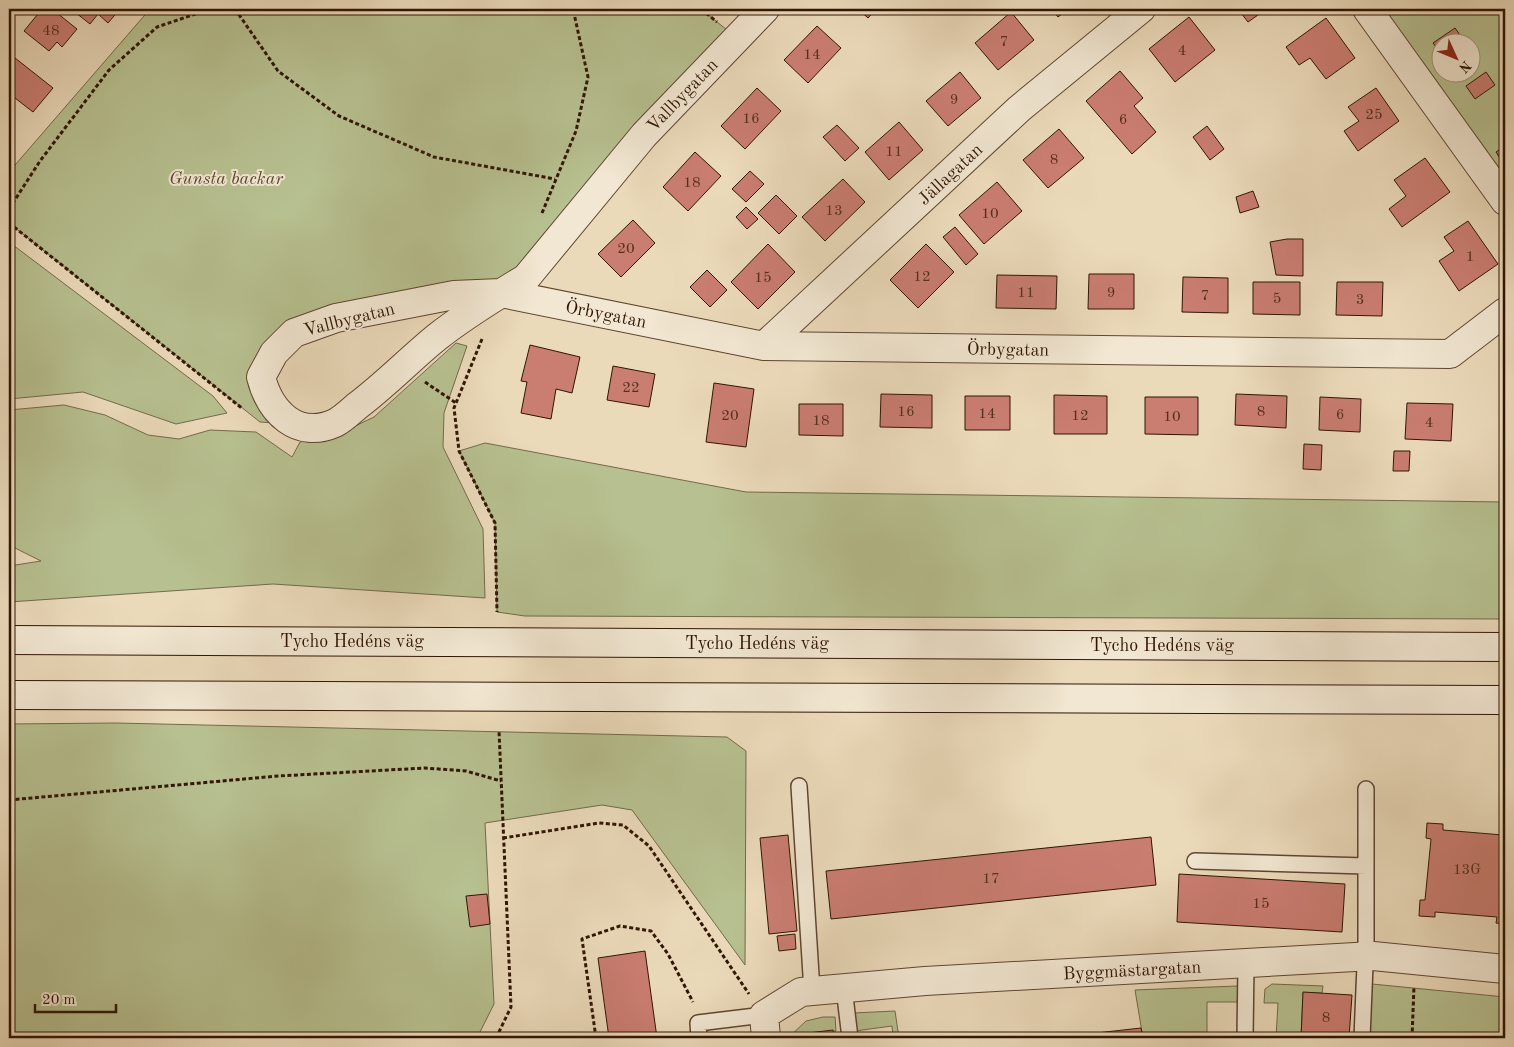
<svg xmlns="http://www.w3.org/2000/svg" width="1514" height="1047" viewBox="0 0 1514 1047" font-family="'Old Standard TT',serif">
<style>
.green{fill:#b7c090;stroke:#746a4a;fill-rule:evenodd}
.building{fill:#ca7d71;stroke:#301503}
.lines{fill:none;stroke-linecap:round;stroke-linejoin:round}
.service-casing{stroke:#5f4631;stroke-width:18}
.minor-casing{stroke:#5f4631;stroke-width:30}
.secondary-casing{stroke:#301503;stroke-width:30}
.path{stroke:#301503;stroke-width:3;stroke-dasharray:4 2.5;stroke-linecap:butt}
.service{stroke:#f2e7d2;stroke-width:15}
.minor{stroke:#f2e7d2;stroke-width:28}
.secondary{stroke:#f2e7d2;stroke-width:28}
.labels{text-anchor:middle;stroke-width:4;stroke-linejoin:round;paint-order:stroke}
.number-label{font-size:15px;fill:#562f1e}
.street-label{font-size:18px;fill:#301503;stroke:#f2e7d2}
.park-label{font-size:18px;font-style:italic;fill:#58482d;stroke:#f2e7d2}
</style>
<rect width="100%" height="100%" fill="#ebdaba"/>
<filter id="stains"><feTurbulence type="fractalNoise" baseFrequency=".004" numOctaves="4"/><feColorMatrix values="0 0 0 0 .2 0 0 0 0 .09 0 0 0 0 .02 0 0 0 .5 -.17"/></filter>
<radialGradient id="worn" r=".72"><stop offset=".6" stop-color="#630" stop-opacity="0"/><stop offset="1" stop-color="#630" stop-opacity=".3"/></radialGradient>
<path class="green" d="M150,9h551l36,29 -211,240 -232,55 -33,44 30,47 -31,-2 -251,-199v-51z
M1367,9h138v192zM1442,42h30v30h-30z
M9,242l204,154 14,17 -51,11 -93,-32 -74,7z
M456,343l11,3 -23,67 -1,34 40,82 2,69 -212,-14 -264,18v-36l32,-5 -32,-16v-135l55,-5 41,10 43,20 31,4 31,-9 46,2 36,25 8,-15 30,-4 44,-21z
M485,443l261,49 759,10v117l-980,-3 -28,-4 -2,-89 -36,-72z
M116,723l611,14 19,14 -1,214 -113,-155 -30,-5 -117,18 9,181 -17,34h-468v-314z
M1272,984l51,2 -1,7h-19l-2,45h-25l2,-35h-14l1,-14z
M1372,984l133,13v41h-136z
M1237,986l2,5 -2,11h-30v36h-64l-8,-48z
M895,1011l4,27h-6l-1,-12 -37,5 -2,-18z
M823,1017h12l1,14 -28,2v5h-20l18,-17z"/>
<path class="building" d="M42,9h10l25,20 -15,18 -5,-5 -8,9 -25,-20z
M71,9h49l-12,14 -10,-9 -8,10z
M858,9h18l-8,9z
M1051,9h17l-10,8z
M1238,9h27v1l-17,12z
M1011,12l23,28 -36,30 -23,-27z
M1189,17l26,33 -40,32 -26,-33z
M1326,18l29,40 -29,21 -16,-21 -11,7 -13,-18z
M817,26l24,22 -33,35 -24,-23z
M1455,28l10,14h-23v13l-9,-12z
M10,54l43,34 -20,24 -18,-14 -6,5z
M1120,71l23,27 -9,8 22,26 -24,22 -46,-53z
M960,72l21,26 -33,28 -22,-25z
M1486,72l9,13 -20,14 -9,-13z
M757,88l24,23 -36,38 -24,-23z
M1376,88l23,33 -41,30 -14,-20 15,-10 -11,-14z
M1505,121v11l-5,-7z
M899,122l24,28 -34,30 -24,-28z
M837,125l22,23 -14,13 -22,-24z
M1207,126l17,23 -14,11 -17,-23z
M1059,129l25,29 -36,30 -25,-28z
M1505,146v11l-4,3 -5,-8z
M695,152l26,24 -33,35 -25,-24z
M1425,158l25,34 -48,35 -13,-18 17,-13 -12,-16z
M750,171l14,13 -18,18 -14,-13z
M843,179l22,23 -40,39 -23,-24z
M997,182l25,29 -38,33 -25,-29z
M1253,191l6,16 -19,6 -4,-16z
M776,195l21,21 -18,18 -21,-21z
M746,207l12,12 -11,10 -11,-12z
M633,220l22,23 -34,34 -23,-23z
M1468,221l30,43 -39,27 -20,-30 15,-10 -10,-14z
M955,227l23,27 -12,11 -23,-28z
M1287,239h16v37l-27,-1 -6,-33z
M768,244l27,28 -37,37 -27,-27z
M926,244l28,28 -36,36 -28,-28z
M707,270l20,20 -17,17 -20,-20z
M1089,274h45v35h-46z
M997,275l60,1 -1,33 -60,-1z
M1183,277l45,1v35l-46,-1z
M1253,282h47v33l-47,-1z
M1337,282h46l-1,34 -46,-1z
M530,345l50,12 -8,36 -16,-4 -5,30 -30,-6 6,-31 -6,-1z
M613,366l42,8 -6,33 -42,-7z
M714,383l40,6 -8,58 -40,-5z
M881,394l51,1v33l-52,-1z
M1236,394l51,2 -1,32 -51,-3z
M1054,395l53,1v38h-53z
M965,396h45v34h-45z
M1145,397h53v38l-53,-1z
M1320,397l41,2 -1,33 -41,-2z
M1407,403l46,1 -2,37 -46,-2z
M799,404h44v32l-44,-1z
M1304,444l18,1 -1,25 -18,-1z
M1394,451h16l-1,20h-16z
M1427,823l16,1v6l60,5 2,-5v94l-9,-1 1,-6 -62,-5v5l-16,-1 1,-16h5l6,-61 -5,-1z
M788,835l9,96 -28,3 -9,-96z
M1151,837l5,48 -325,34 -5,-48z
M1179,874l166,10 -3,48 -165,-10z
M487,894l3,30 -20,3 -4,-31z
M795,934l1,15 -17,2 -2,-15z
M645,951l12,87h-48l-11,-80z
M1303,992l49,3 -3,43h-48z
M1141,1028l2,10h-91z
M833,1030l1,8h-26v-5z"/>
<g class="lines">
<g class="service-casing">
<path id="service" d="M799,786l13,205
M1195,861l171,5
M844,988l6,50
M699,1038l-1,-15 66,-8
M1245,1038l1,-74
M1362,1038l4,-97v-152"/>
</g>
<g class="minor-casing">
<path id="minor" d="M765,9l-121,126 -118,143c-30,18 -61,37 -89,59 -27,22 -52,48 -80,69 -7,6 -14,13 -22,17 -38,17 -65,-11 -74,-46l13,-24 20,-20 42,-15 118,-23 47,-2 263,53 686,8 55,-42
M1367,9l138,192
M764,346l255,-237 122,-100
M766,1038l-2,-23 37,-23 124,-11 448,-25 132,13"/>
</g>
<g class="secondary-casing">
<path id="secondary" d="M9,640l1496,7
M9,695l1496,5"/>
</g>
<path class="path" d="M235,9l43,62 61,45 95,41 121,22
M701,9l16,13
M9,209l31,-48 69,-91 48,-43 53,-18
M542,213l34,-82 12,-54 -15,-68
M9,223l234,186
M482,339l-28,69 5,43 36,72 2,89
M425,382l31,21
M9,800l269,-24 147,-8 41,3 35,10
M503,838l96,-15 24,2 26,21 100,148
M496,1038l15,-31 -12,-276
M596,1038l-14,-99 38,-13 31,5 17,23 25,48
M1412,1038l2,-52"/>
<use href="#service" class="service"/>
<use href="#minor" class="minor"/>
<use href="#secondary" class="secondary"/>
</g>
<g class="labels">
<g class="number-label">
<text x="51" y="35">48</text>
<text x="1004" y="46">7</text>
<text x="1182" y="55">4</text>
<text x="812" y="59">14</text>
<text x="954" y="104">9</text>
<text x="1374" y="119">25</text>
<text x="751" y="123">16</text>
<text x="1123" y="124">6</text>
<text x="894" y="156">11</text>
<text x="1054" y="164">8</text>
<text x="692" y="187">18</text>
<text x="834" y="215">13</text>
<text x="990" y="218">10</text>
<text x="626" y="253">20</text>
<text x="1470" y="261">1</text>
<text x="922" y="281">12</text>
<text x="763" y="282">15</text>
<text x="1026" y="297">11</text>
<text x="1111" y="297">9</text>
<text x="1205" y="300">7</text>
<text x="1277" y="303">5</text>
<text x="1360" y="304">3</text>
<text x="631" y="392">22</text>
<text x="906" y="416">16</text>
<text x="1261" y="416">8</text>
<text x="987" y="418">14</text>
<text x="1340" y="419">6</text>
<text x="730" y="420">20</text>
<text x="1080" y="420">12</text>
<text x="1172" y="421">10</text>
<text x="821" y="425">18</text>
<text x="1429" y="427">4</text>
<text x="1467" y="874">13G</text>
<text x="991" y="883">17</text>
<text x="1261" y="908">15</text>
<text x="1326" y="1022">8</text>
</g>
<g class="street-label">
<text transform="translate(682 95) rotate(-46)" y="6">Vallbygatan</text>
<text transform="translate(950 174) rotate(-43)" y="6">Jällagatan</text>
<text transform="translate(606 314) rotate(11)" y="6">Örbygatan</text>
<text transform="translate(349 319) rotate(-14)" y="6">Vallbygatan</text>
<text transform="translate(1008 349) rotate(1)" y="6">Örbygatan</text>
<text x="352" y="647">Tycho Hedéns väg</text>
<text x="757" y="649">Tycho Hedéns väg</text>
<text x="1162" y="651">Tycho Hedéns väg</text>
<text transform="translate(1132 970) rotate(-3)" y="6">Byggmästargatan</text>
</g>
<g class="park-label">
<text x="226" y="184">Gunsta backar</text>
</g>
</g>
<rect width="1514" height="1047" fill="none" stroke="#ebdaba" stroke-width="30"/>
<rect x="10" y="10" width="1494" height="1027" fill="none" stroke="#301503" stroke-width="2.5"/>
<rect x="15" y="15" width="1484" height="1017" fill="none" stroke="#301503"/>
<g transform="translate(1456 58) rotate(134)"><circle r="24" fill="#f2e7d2" stroke="#a4937f"/>
<path d="M0-4L9 19L0 12L-9 19Z" fill="#8f2418"/>
<text y="-8" font-size="14" font-weight="bold" text-anchor="middle" fill="#301503">N</text>
</g>
<path d="M35 1004v8h81v-8" fill="none" stroke="#301503" stroke-width="2.5"/>
<text x="42" y="1004" font-size="15" fill="#301503" stroke="#f2e7d2" stroke-width="4" paint-order="stroke">20 m</text>
<rect width="100%" height="100%" filter="url(#stains)"/>
<rect width="100%" height="100%" fill="url(#worn)"/>
</svg>
